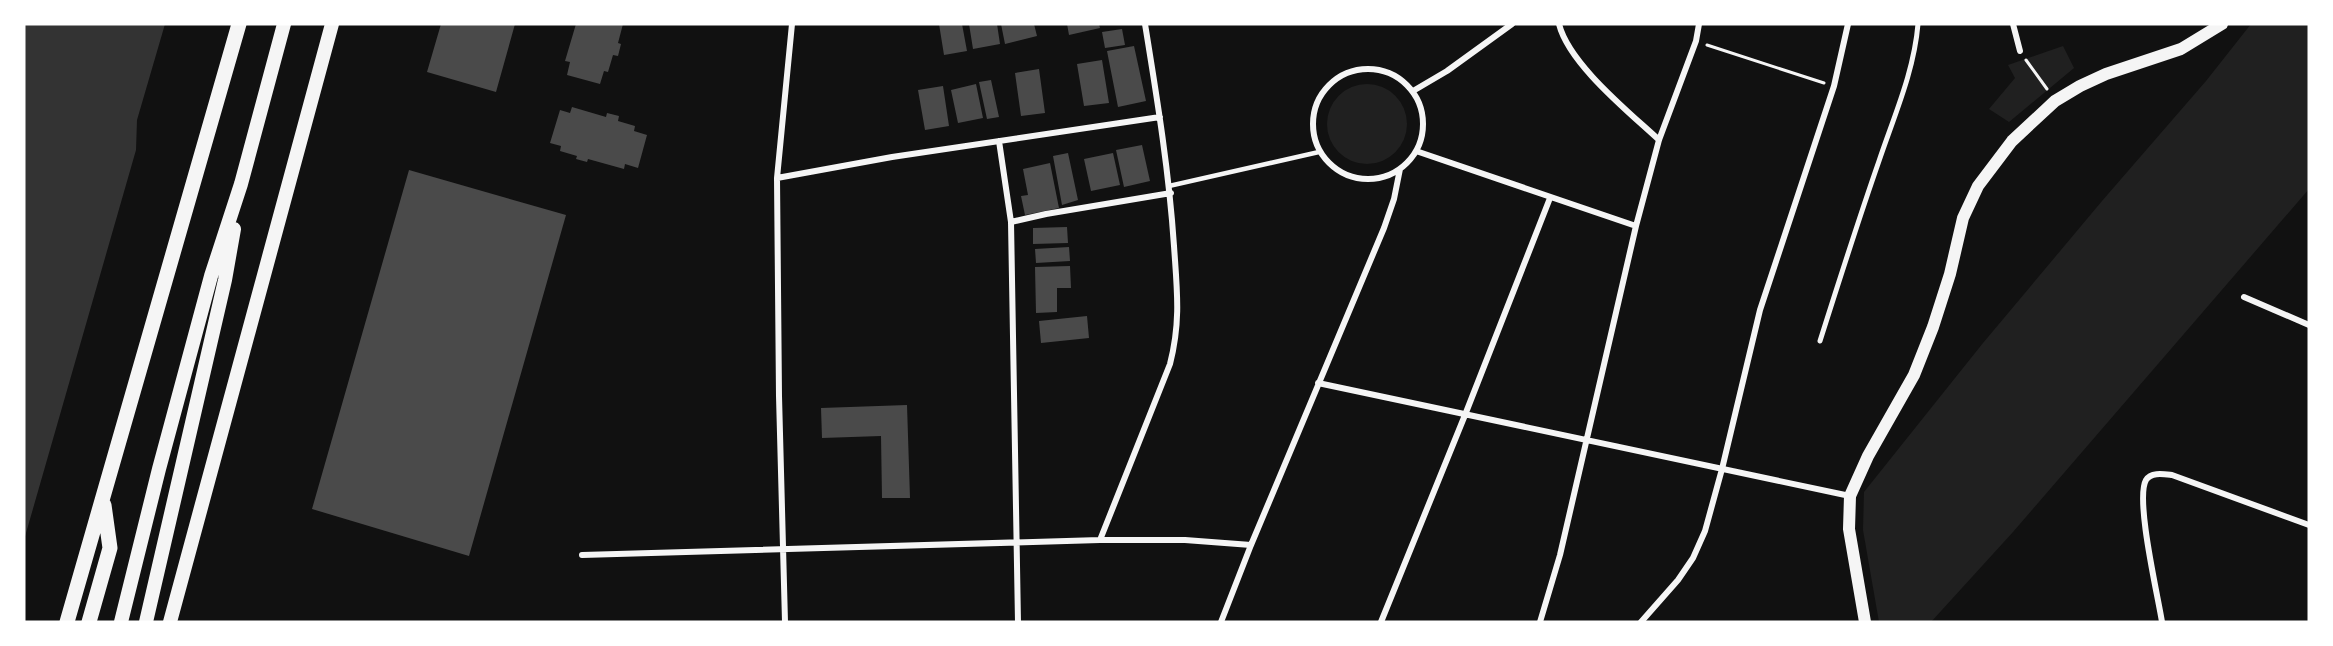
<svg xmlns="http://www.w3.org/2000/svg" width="2333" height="646" font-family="Overpass,sans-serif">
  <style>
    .green { fill: #202020 }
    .water { fill: #333 }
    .building { fill: #4a4a4a }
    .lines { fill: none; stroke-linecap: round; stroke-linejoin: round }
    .path { stroke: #f5f5f5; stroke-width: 3 }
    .service { stroke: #f5f5f5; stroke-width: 4.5 }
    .pedestrian { stroke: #f5f5f5; stroke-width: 5 }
    .minor { stroke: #f5f5f5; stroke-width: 6 }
    .secondary { stroke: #f5f5f5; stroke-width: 12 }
    .trunk { stroke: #f5f5f5; stroke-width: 14 }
    .motorway { stroke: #f5f5f5; stroke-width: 15 }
  </style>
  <rect width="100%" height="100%" fill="#111"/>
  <path class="green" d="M2251 24H2309V189L2013 532 1931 622H1879L1863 530 1864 492 1983 343 2102 201 2206 81Z
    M2063 46 2074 68 2009 122 1989 109 2015 78 2008 65Z
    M1327 124a40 40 0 1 1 80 0a40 40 0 1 1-80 0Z"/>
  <path class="water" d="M24 24H165L137 120 136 150 24 540Z"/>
  <path class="building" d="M441 24H515L496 92 427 72Z
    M576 24H623L618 43 621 44 618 56 613 55 608 72 604 71 600 84 567 75 570 62 565 61Z
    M939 24H962L967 51 944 55Z
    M969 24H997L1000 44 973 49Z
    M1001 24H1034L1037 36 1005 44Z
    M1067 24H1099L1100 28 1069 35Z
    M1122 29 1125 45 1105 48 1102 32Z
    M1134 46 1146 101 1118 107 1107 51Z
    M1102 60 1109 103 1084 106 1077 64Z
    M1039 69 1045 113 1021 116 1015 73Z
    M991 80 999 117 987 119 979 82Z
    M976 84 983 118 958 123 951 90Z
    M943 86 949 126 925 130 918 90Z
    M572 107 606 117 607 113 619 116 618 121 635 126 634 131 647 135 638 168 625 164 624 169 588 159 587 162 576 159 577 156 560 151 561 146 550 143 560 110 570 113Z
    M1142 145 1150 181 1124 187 1116 150Z
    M1068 153 1078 200 1062 205 1053 156Z
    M1113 153 1120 185 1091 191 1084 159Z
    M1050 163 1059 208 1025 215 1021 196 1028 195 1023 169Z
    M409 170 566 215 469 556 312 509Z
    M1067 227 1068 243 1033 244V228Z
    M1069 247 1070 261 1036 263 1035 249Z
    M1070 266 1071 288H1057V312L1036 313 1035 267Z
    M1087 316 1089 338 1041 343 1039 321Z
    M907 405 910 498H882L881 436 822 438 821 408Z"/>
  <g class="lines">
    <path class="path" d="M1707 45 1824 83
      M2026 60 2047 89"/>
    <path class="service" d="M1169 186 1319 152"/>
    <path class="pedestrian" d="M1820 341C1839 281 1858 221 1879 161 1894 116 1914 72 1918 24"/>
    <path class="minor" d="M1559 24C1569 64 1629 112 1659 140
      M2013 24 2020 51
      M1313 124a55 55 0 1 1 110 0a55 55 0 1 1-110 0Z
      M1413 91 1447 71 1512 24
      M999 141 1011 222 1018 622
      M1416 151 1636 226
      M777 178 892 157 1160 117
      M1011 222 1046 214 1171 193
      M2244 297 2309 325
      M1318 383 1850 496
      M1100 540 1170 364C1181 321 1177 290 1174 246 1169 171 1157 98 1145 24
      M582 555 1100 540H1185L1251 545
      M785 622 779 396 777 178 792 24
      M1221 622 1251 545 1384 228 1394 199 1400 169
      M1381 622 1465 415 1550 198
      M1540 622 1560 555 1636 226 1659 140 1696 41 1699 24
      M1641 622 1678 580 1693 558 1705 531 1722 469 1760 310 1834 86 1848 24
      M2162 622C2158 596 2135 499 2146 480 2151 472 2163 474 2172 475L2309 525"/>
    <path class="secondary" d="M1865 622 1849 529 1850 496 1868 456 1914 375 1933 327 1950 274 1963 218 1978 186 2012 141 2055 101 2080 86 2106 74 2181 49 2222 24"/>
    <path class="trunk" d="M121 622 159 469 211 276 241 184 284 24
      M146 622 225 280 234 229
      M170 622 332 24"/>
    <path class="motorway" d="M67 622 239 24
      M89 622 110 548 104 505"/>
  </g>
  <rect width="2333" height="646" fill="none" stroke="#ffffff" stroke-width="51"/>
</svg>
